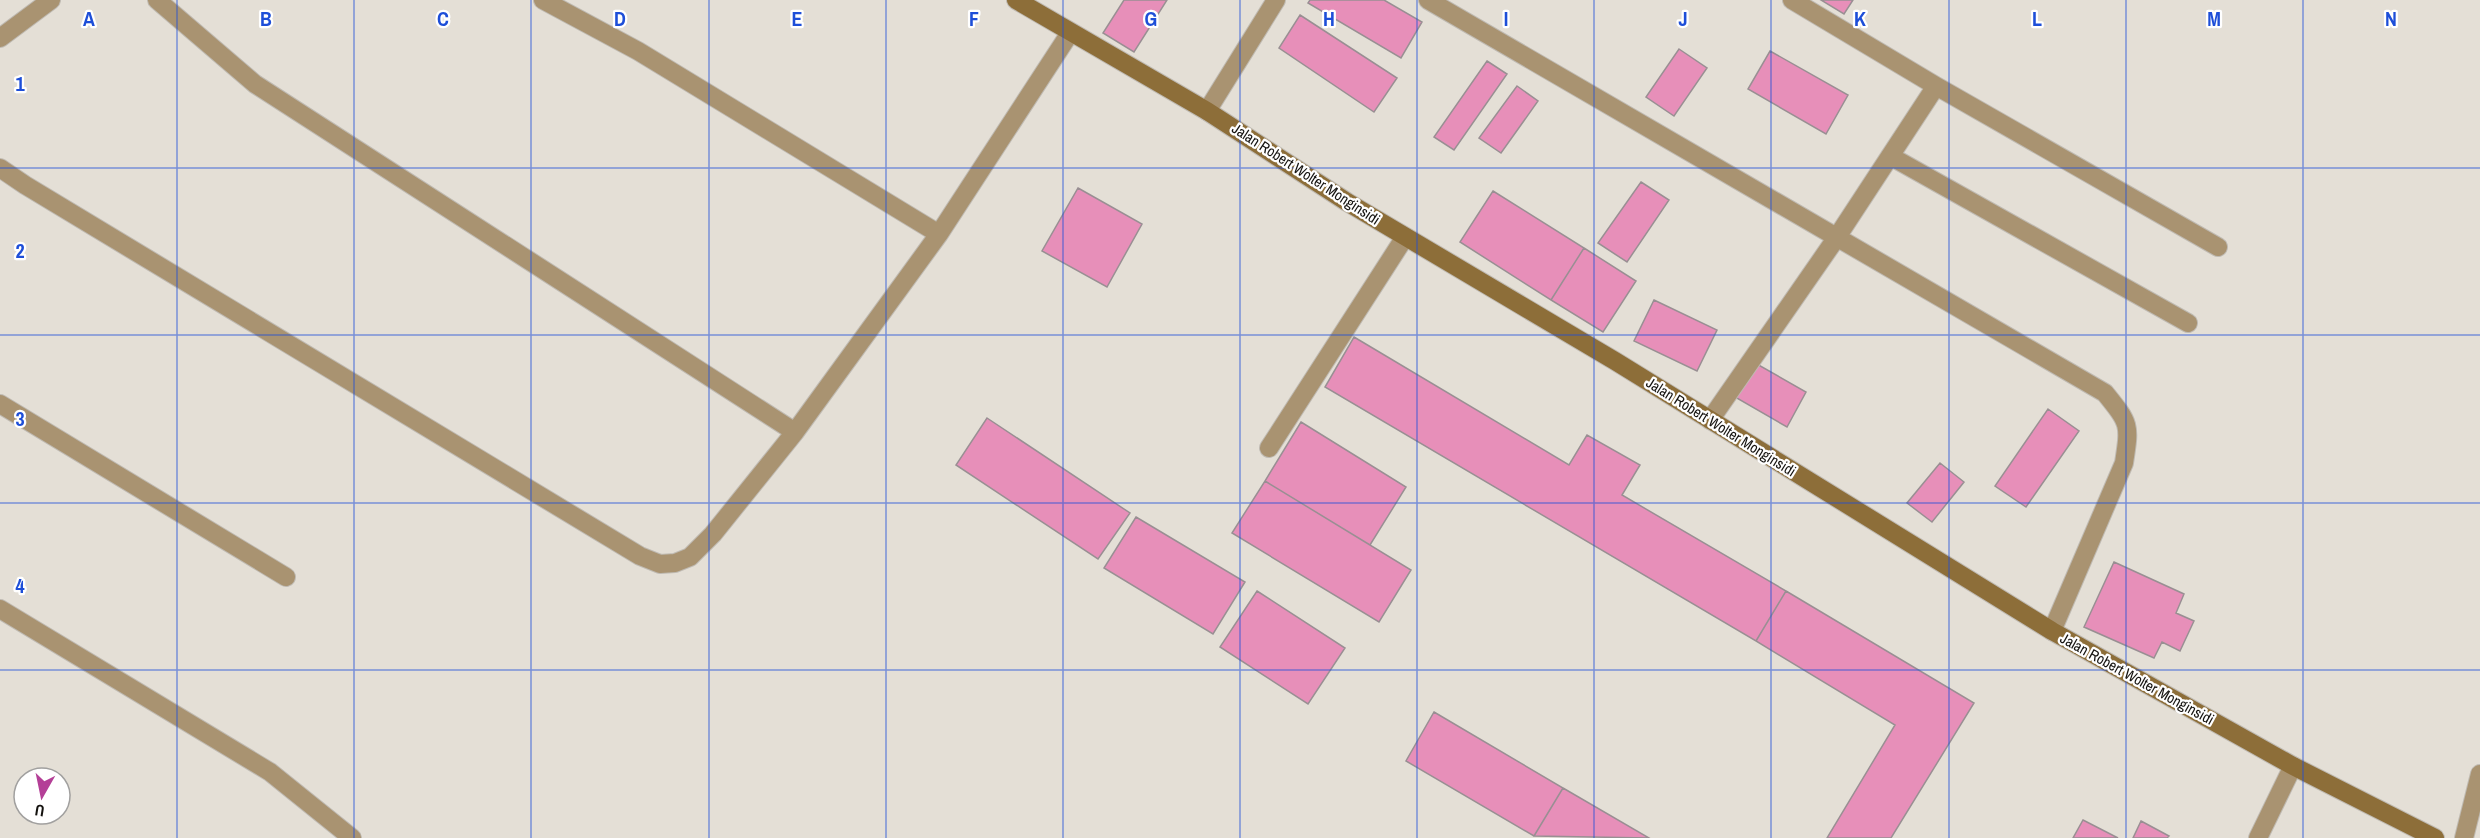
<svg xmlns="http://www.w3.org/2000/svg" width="2480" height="838" font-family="'Archivo Narrow',sans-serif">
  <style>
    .building { fill: #e78fb9; stroke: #998f93; stroke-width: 1.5 }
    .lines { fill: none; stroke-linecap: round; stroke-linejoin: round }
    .street-casing { stroke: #bfbab2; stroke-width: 20 }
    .secondary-casing { stroke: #bfbab2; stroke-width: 20 }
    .street { stroke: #a99371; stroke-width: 18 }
    .secondary { stroke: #8d6e39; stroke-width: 18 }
    .grid { fill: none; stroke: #1d4ed8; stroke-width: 1.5; stroke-opacity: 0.55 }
    .labels { text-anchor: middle; stroke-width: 4.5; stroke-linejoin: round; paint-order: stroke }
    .street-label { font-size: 15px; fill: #14120f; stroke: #fff }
    .grid-label { font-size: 20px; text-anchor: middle; font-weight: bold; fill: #1d4ed8; stroke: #fff; stroke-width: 4.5; stroke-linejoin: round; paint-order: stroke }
  </style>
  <rect width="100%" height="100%" fill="#e4dfd6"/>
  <path class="building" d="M1124 0H1167L1134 52 1103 33Z
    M1310 0H1384L1422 22 1401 58 1308 3Z
    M1821 0H1853L1844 14Z
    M1300 15 1397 78 1374 112 1279 48Z
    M1679 49 1707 68 1674 116 1646 97Z
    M1770 51 1848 95 1826 134 1748 89Z
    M1487 61 1507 74 1454 150 1434 137Z
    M1517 86 1538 101 1501 153 1479 138Z
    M1641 182 1669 200 1627 262 1598 243Z
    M1078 188 1142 224 1107 287 1042 251Z
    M1493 191 1584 248 1551 300 1460 242Z
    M1584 248 1636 281 1603 332 1551 300Z
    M1654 300 1717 330 1697 371 1634 341Z
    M1354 337 1569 465 1587 435 1640 465 1622 495 1786 591 1756 641 1325 387Z
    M1755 363 1806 392 1787 427 1735 397Z
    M2048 409 2079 431 2026 507 1995 486Z
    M987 418 1130 513 1098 559 956 465Z
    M1301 422 1406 487 1370 545 1265 481Z
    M1940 463 1964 482 1932 522 1907 503Z
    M1265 481 1411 570 1379 622 1232 533Z
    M1136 517 1245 582 1213 634 1104 568Z
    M2114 562 2184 594 2176 613 2194 621 2180 651 2162 642 2154 658 2084 627Z
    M1257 591 1345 648 1308 704 1220 647Z
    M1786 591 1974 703 1891 838H1827L1895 725 1756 641Z
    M1434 712 1563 788 1534 836 1406 761Z
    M1563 788 1649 838 1534 836Z
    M2083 820 2118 838H2073Z
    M2141 821 2169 836 2167 838H2133Z"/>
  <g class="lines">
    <g class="street-casing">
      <path id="street" d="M157 0 255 84 795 432
        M543 0 638 51 939 234
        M1428 0 2105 393C2130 424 2130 424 2124 463L2052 631
        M1792 0 1936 86 2218 247
        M0 38 51 0
        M1207 111 1276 0
        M1890 156 2188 323
        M0 168 25 185 640 556 660 564 675 563 690 557 713 534 795 432 939 234 1070 33
        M0 404 286 577
        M1710 420 1837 237 1936 86
        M1269 448 1405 237
        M0 609 270 772 352 838
        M2258 838 2293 766
        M2464 838 2480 774"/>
    </g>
    <g class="secondary-casing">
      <path id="secondary" d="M1016 0 1207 111 1347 202 1615 361 2052 631 2293 766 2435 838"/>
    </g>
    <use href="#street" class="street"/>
    <use href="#secondary" class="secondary"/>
  </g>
  <path class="grid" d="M177 0V838M354 0V838M531 0V838M709 0V838M886 0V838M1063 0V838M1240 0V838M1417 0V838M1594 0V838M1771 0V838M1949 0V838M2126 0V838M2303 0V838M0 168H2480M0 335H2480M0 503H2480M0 670H2480"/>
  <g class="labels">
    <g class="street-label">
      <text transform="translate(1306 174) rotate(33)" y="5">Jalan Robert Wolter Monginsidi</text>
      <text transform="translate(1721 427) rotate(32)" y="5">Jalan Robert Wolter Monginsidi</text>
      <text transform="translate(2137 679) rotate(29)" y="5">Jalan Robert Wolter Monginsidi</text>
    </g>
  </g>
  <g class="grid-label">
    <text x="89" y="26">A</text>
    <text x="266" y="26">B</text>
    <text x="443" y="26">C</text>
    <text x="620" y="26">D</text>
    <text x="797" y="26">E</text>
    <text x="974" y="26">F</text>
    <text x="1151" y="26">G</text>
    <text x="1329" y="26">H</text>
    <text x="1506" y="26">I</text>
    <text x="1683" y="26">J</text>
    <text x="1860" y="26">K</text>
    <text x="2037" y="26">L</text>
    <text x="2214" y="26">M</text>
    <text x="2391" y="26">N</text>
    <text x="20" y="91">1</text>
    <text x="20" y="258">2</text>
    <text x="20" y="426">3</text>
    <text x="20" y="593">4</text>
  </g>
  <g transform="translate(42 796) rotate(189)"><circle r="28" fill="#ffffff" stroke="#a1a09f" stroke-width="1.5"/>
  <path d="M0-4.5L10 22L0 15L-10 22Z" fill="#b43f97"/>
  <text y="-9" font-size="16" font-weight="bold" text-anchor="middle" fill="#14120f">U</text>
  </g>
</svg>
